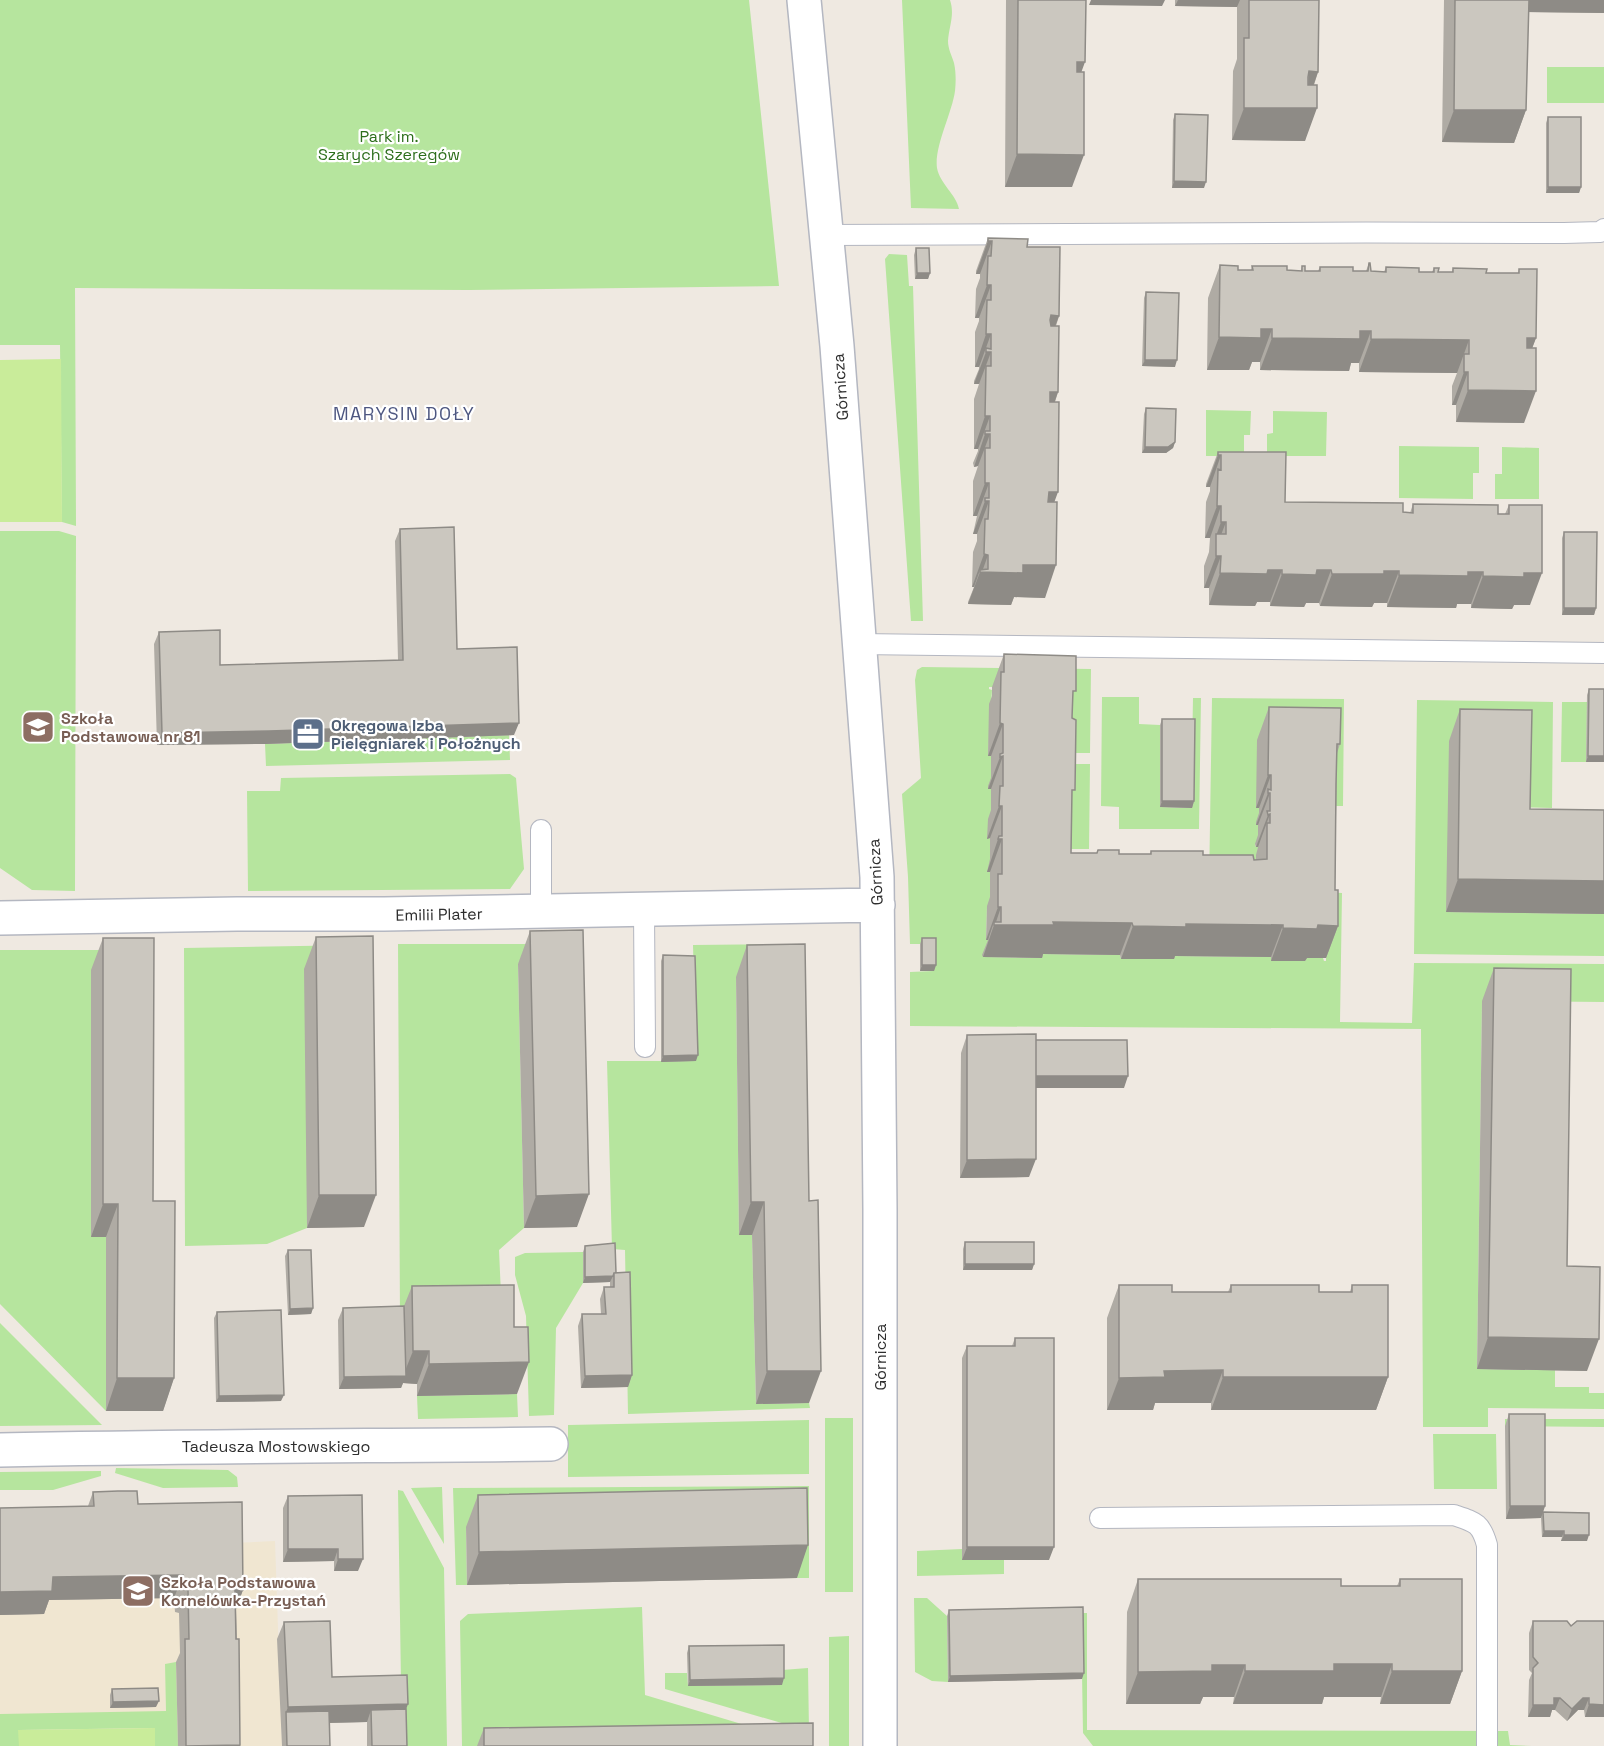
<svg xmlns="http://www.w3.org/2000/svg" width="1604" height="1746" font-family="'Space Grotesk',sans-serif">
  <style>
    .education { fill: #f0e6d1 }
    .green { fill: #b6e59e }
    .pitch { fill: #c9ec9a }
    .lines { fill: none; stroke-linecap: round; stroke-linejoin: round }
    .lane-casing { stroke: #b4b7c1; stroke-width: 22 }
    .street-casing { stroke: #b4b7c1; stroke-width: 36 }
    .lane { stroke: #fff; stroke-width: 20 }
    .street { stroke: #fff; stroke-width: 33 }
    .wall { fill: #afaba4 }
    .shaded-wall { fill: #8e8b86 }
    .building { fill: #cbc7bf; stroke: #8e8b86; stroke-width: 1.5 }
    .labels { text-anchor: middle; stroke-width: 4.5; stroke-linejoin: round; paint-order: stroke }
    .park-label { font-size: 16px; fill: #2c6e1b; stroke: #fff }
    .street-label { font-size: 16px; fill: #2e2e2e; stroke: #fff }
    .education-label { font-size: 16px; font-weight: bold; fill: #785e54; stroke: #fff; text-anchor: start }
    .service-label { font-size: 16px; font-weight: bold; fill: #4e5e75; stroke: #fff; text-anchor: start }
    .neighbourhood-label { font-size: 18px; letter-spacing: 1.5px; fill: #4d5680; stroke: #fff }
  </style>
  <rect width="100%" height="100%" fill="#efe9e1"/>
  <path class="education" d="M0 1531 233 1543 275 1541 282 1746H0Z"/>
  <path class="green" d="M0 0H749L779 286 469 290 75 288 76 526 62 522 60 345H0Z
    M902 0H950C955 15 949 26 948 41 948 49 952 56 954 63 956 72 956 82 955 91 952 113 934 147 937 168 940 184 956 194 959 209L911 208Z
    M1547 67H1604V103H1547Z
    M889 254 907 255 909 286H913L923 621H911L885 259Z
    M1206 410 1251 411 1250 435H1244V456H1206Z
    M1273 411 1327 412 1326 456H1267V434L1273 433Z
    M1399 446 1479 447V473H1473V499L1399 498Z
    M1502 447 1539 448V499H1495V474H1502Z
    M0 531H59L76 536 75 891 32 890 0 868Z
    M922 667 1091 669 1090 753H1064V688L989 687V689L992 690 988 756H991V786L988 787V789H991V819L988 838H990V868L987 872H990V906L987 907 986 939H990L986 957 1041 958V954L1120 955 1121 959H1174V956L1271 957V961H1305L1306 958H1323L1324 961H1326V923L1324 892 1342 893 1340 1022 1412 1023 1414 963 1604 964V1002L1482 1001 1477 1369 1555 1370V1387H1589V1393H1604V1409L1488 1408V1427H1423L1421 1029 910 1026V972L933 971 934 944H910L908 877 902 794 921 778 915 680 917 670Z
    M1102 697H1139V724L1160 725V807L1191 808 1193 698H1201L1199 829H1119V807L1101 806Z
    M1212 698 1344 699 1343 806H1325V777L1256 808H1259V822L1256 823V825H1258V844H1255L1256 847H1258L1255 892 1209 888Z
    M1417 700 1553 702 1552 808 1519 807 1446 912 1604 914V956L1414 954Z
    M1562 702H1587L1586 762H1561Z
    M509 735 510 760 266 766 265 744Z
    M1064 764H1090L1089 849H1059Z
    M510 774 516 778 524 869 510 889 248 891 247 791H280L281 778Z
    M398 944H571L518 964 524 1228 499 1250 502 1317 400 1319Z
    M794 944 736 978 739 1234 752 1235 756 1404 809 1403 810 1408 628 1414 625 1250 612 1249 607 1061H696L693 945Z
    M361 945 307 1228 267 1244 185 1246 184 948Z
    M0 950H142L91 971V1236L106 1237V1411L0 1304Z
    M583 1252V1283L556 1328 554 1415 529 1416 526 1316 515 1275V1257L525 1253Z
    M0 1323 102 1425 0 1426Z
    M517 1394 518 1417 418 1419 417 1396Z
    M825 1418H853V1592H825Z
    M1505 1419H1604V1427L1505 1426Z
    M809 1420V1474L568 1477V1425Z
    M1433 1434H1496L1497 1489H1434Z
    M116 1468 228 1470 237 1477 238 1487 163 1488 115 1473Z
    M101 1471V1476L53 1490H0V1472Z
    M809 1486V1578H797L466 1527 467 1585H456L453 1488Z
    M442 1487 444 1544 411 1488Z
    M398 1490 403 1491 444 1568 447 1746H402Z
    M962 1549 963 1560H1004V1574L917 1576V1551Z
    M914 1598H927L947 1616 948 1682 932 1681 915 1672Z
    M642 1607 645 1695 808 1744V1746H462L460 1621 468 1614Z
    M1081 1613H1087V1730L1508 1731 1510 1745 1532 1746H1093L1083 1733Z
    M849 1636V1746H829V1637Z
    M176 1662 178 1746H155L154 1728 19 1730V1746H0V1714L166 1711 165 1664Z
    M808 1668 809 1731 665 1689V1673H687L688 1686 782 1685V1670Z"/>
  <path class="pitch" d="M61 359 62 522H0V360Z
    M155 1728V1746H19L18 1730Z"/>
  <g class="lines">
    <g class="lane-casing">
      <path id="lane" d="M826 235C1072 233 1318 232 1564 233L1600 232 1604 229
        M858 644 1604 653
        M644 910 645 1047
        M541 912V830
        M1100 1518 1454 1515C1475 1522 1481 1523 1487 1545V1746"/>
    </g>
    <g class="street-casing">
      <path id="street" d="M804 0 837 346 877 877 880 1209V1746
        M0 918 237 914H384L878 905
        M0 1450C184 1446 368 1446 551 1444"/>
    </g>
    <use href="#lane" class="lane"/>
    <use href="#street" class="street"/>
  </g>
  <path class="wall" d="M1006 0H1086L1081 72 1072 187H1005Z
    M1175 0H1319L1318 72 1314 85 1305 141 1232 140 1233 71 1237 59V7L1175 6Z
    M1444 0H1604V13L1528 12 1526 110 1514 143 1442 142Z
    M1175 114 1204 188H1172L1173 120Z
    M1548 117 1581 187 1579 193H1546V123Z
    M988 238 1027 247 1059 316 1056 326 1058 392 1055 402 1054 502 1045 598 1014 597 1011 605 968 604V602L974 587H972L973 552 977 541V534H973L977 516H973V481L978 466 974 467 973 463 978 451V449H974V399L979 384H974V381L979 369V367H975V332L979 321V318H975L976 289 980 278V274H976V271Z
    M916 248 930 273 928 279H915L914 255Z
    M1369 263 1371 271 1384 272 1386 267 1419 272H1432L1434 268 1438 272H1452L1453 268 1486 273H1518L1519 269 1536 338 1532 348 1524 423 1456 422V405H1452V386L1457 373 1359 372V363H1351L1349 371 1260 370V362H1252L1249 370H1207L1208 298 1220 265 1238 270H1251L1252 266 1287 270 1301 271 1302 266 1305 271H1318L1320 267 1353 271H1366Z
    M1146 292 1175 367 1142 366 1144 298Z
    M1146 408 1175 442 1173 448 1166 453H1142L1144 414Z
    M1218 452 1285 502 1410 513 1413 504 1498 514H1505L1509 505 1530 605H1514L1512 609 1471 608V604H1457L1456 608 1387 607V603H1374L1372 607 1320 606 1319 603H1306L1304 607 1270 606V602H1257L1255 606 1209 605V588H1204V566L1209 552 1210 538H1205L1206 502 1210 491V487H1206V484Z
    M400 529 457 649 514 735 265 744 157 745 154 644 159 632 220 665 398 660 395 541Z
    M1564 532 1596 608 1594 615H1562V538Z
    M1004 654 1072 700 1071 853H1097L1098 850 1119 854H1150L1151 851 1256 860V855L1258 847H1256L1255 844 1258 835V825H1256V822L1259 813V808H1256L1257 740 1269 707 1340 744 1337 753 1335 890 1338 926 1326 958H1307L1305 961H1271V957L1175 956 1174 959H1121L1120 955 1043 954 1042 958 983 957 982 955 988 940H986L987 906 990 897V872H987L990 859V838L987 839 988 819 991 810V789H988V786L991 778V756H988L989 704 992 696V687Z
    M1589 689H1604V762H1586L1587 695Z
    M1460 709 1530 809 1604 810V914L1446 912 1449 741Z
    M1162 719 1194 801 1192 808 1160 807V725Z
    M530 931 577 1227 524 1228 518 964Z
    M316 937 364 1227 307 1228 304 969Z
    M103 938 153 1201 174 1378 163 1411H106V1237H91V970Z
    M922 938 936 965 934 971H920V944Z
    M747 945 809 1403 756 1404 752 1235H739L736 977Z
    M663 955 696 1061 661 1062V961Z
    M1494 968 1567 1266 1587 1371 1477 1369 1482 1001Z
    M967 1035 1036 1040 1124 1088H1036L1029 1177 960 1178 961 1053Z
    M965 1242 1034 1264 1032 1270H963V1249Z
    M585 1246 616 1273 632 1375 628 1387 581 1388 578 1326 582 1314H601L600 1299 604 1287H610V1282L583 1283V1252Z
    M288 1250 313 1308 311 1314 288 1315 285 1256Z
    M1119 1285 1172 1292H1228L1231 1285 1319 1292H1350L1352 1285 1388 1377 1376 1410H1211V1403H1155L1153 1410H1107V1318Z
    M412 1286 514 1327 517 1394 417 1396V1384L403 1383 401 1388 339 1389 338 1320 343 1308 404 1306Z
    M217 1312 281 1401 216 1402 214 1318Z
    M1015 1338 1049 1560H962V1358L967 1346H1012Z
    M1509 1414 1545 1506 1541 1518 1506 1519 1505 1426Z
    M93 1492 138 1504 243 1590 236 1609 240 1746H178L176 1662 180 1653 179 1613 175 1612 174 1598 49 1600 44 1614 0 1615V1508L88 1506Z
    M478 1495 797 1578 467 1585 466 1527Z
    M288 1496 358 1571H334V1561L283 1562V1508Z
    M1543 1512 1587 1541H1561L1562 1537H1542L1541 1518Z
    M1138 1579 1341 1586H1397L1400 1579 1462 1671 1450 1704H1380L1381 1697H1324L1322 1704H1233L1234 1697H1203L1200 1704H1126L1127 1612Z
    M949 1610 1082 1679 948 1682 947 1616Z
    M1533 1621 1571 1626 1604 1621V1717H1585L1584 1710H1578L1567 1721 1555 1710H1552L1550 1717H1528L1529 1680 1532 1673 1529 1670V1633Z
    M284 1622 332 1677 406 1709 407 1746H367V1722L329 1723 330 1746H282L277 1639Z
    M689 1646 782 1685 688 1686 687 1653Z
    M112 1689 156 1707 110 1708V1695Z
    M484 1728 813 1746H477Z"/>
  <path class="shaded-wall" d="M1091 0H1165L1162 6 1089 5Z
    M1178 0H1240L1237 7 1175 6Z
    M1522 0H1604V13L1518 12Z
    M1077 62H1085L1073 95Z
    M1309 71 1318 72 1307 104Z
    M1244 108H1317L1305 141 1232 140Z
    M1454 110H1526L1514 143 1442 142Z
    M1017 154 1084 155 1072 187H1005Z
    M1174 181 1206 182 1204 188H1172Z
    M1548 187H1581L1579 193H1546Z
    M988 241H992L980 274H976Z
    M917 273H930L928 279H915Z
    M987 285H991L979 318H975Z
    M1051 315 1059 316 1047 348Z
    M1261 329H1272L1260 362H1252L1249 370H1207L1219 337Z
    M1360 331H1371L1359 363H1351L1349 371 1260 370 1272 338Z
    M986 334H991L979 367H975Z
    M1527 338H1536L1524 370Z
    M1371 339 1469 340 1457 373 1359 372Z
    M986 352H991L979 384H974Z
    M1145 360H1177L1175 367 1142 366Z
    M1464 372H1468L1456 405H1452Z
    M1468 390 1536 391 1524 423 1456 422Z
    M1050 392H1058L1047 424Z
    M985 416H990L978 449H974Z
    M985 434H990L978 466 974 467Z
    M1175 442 1173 448 1166 453H1142L1145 447Z
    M1218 455H1221L1210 487H1206Z
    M985 483H989L977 516H973Z
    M1049 492H1058L1046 525Z
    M985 501H989L977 534H973Z
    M1217 506H1221L1210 538H1205Z
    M1221 522H1226L1216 548V536Z
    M984 554 988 555 982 572 1023 565H1056L1045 598 1014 597 1011 605 968 604 980 572V570L974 587H972Z
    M1216 556H1221L1209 588H1204Z
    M1268 570H1282L1270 602H1257L1255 606 1209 605 1220 573Z
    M1317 570H1331L1319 603H1306L1304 607 1270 606 1282 574Z
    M1384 571H1399L1387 603H1374L1372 607 1320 606 1332 574Z
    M1468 572H1483L1471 604H1457L1456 608 1387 607 1399 575Z
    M1524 573H1542L1530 605H1514L1512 609 1471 608 1483 576Z
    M1564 608H1596L1594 615H1562Z
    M519 723 514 735 265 744 157 745 162 733Z
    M1000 723 1003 724 991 756H988Z
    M1003 756 991 789H988L1000 757Z
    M1588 756H1604V762H1586Z
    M1268 775H1271L1259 808H1256Z
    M1268 793H1270L1258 825H1256Z
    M1162 801H1194L1192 808 1160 807Z
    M999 806H1002L990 838 987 839Z
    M1270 814 1258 847H1256L1268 815Z
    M998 839H1002L990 872H987Z
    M1458 879 1604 881V914L1446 912Z
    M998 907H1001L995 925 1053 922 1132 923 1120 955 1043 954 1042 958 983 957 994 925V922L988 940H986Z
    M1186 924 1283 925 1271 957 1175 956 1174 959H1121L1133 926Z
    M1318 925 1338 926 1326 958H1307L1305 961H1271L1283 928Z
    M922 965H936L934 971H920Z
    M698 1055 696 1061 661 1062 663 1056Z
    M1034 1076H1128L1124 1088H1030Z
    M1036 1159 1029 1177 960 1178 967 1160Z
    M589 1194 577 1227 524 1228 536 1196Z
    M319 1195H376L364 1227 307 1228Z
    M751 1202H764L752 1235H739Z
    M103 1204H118L106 1237H91Z
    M965 1264H1034L1032 1270H963Z
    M613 1276 610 1282 583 1283 585 1277Z
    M313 1308 311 1314 288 1315 290 1309Z
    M1488 1337 1599 1339 1587 1371 1477 1369Z
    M413 1351H429L417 1384 403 1383 401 1388 339 1389 344 1377 403 1376Z
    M529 1362 517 1394 417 1396 429 1364Z
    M1223 1370 1211 1403H1155L1153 1410H1107L1119 1378 1164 1371Z
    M767 1371H821L809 1403 756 1404Z
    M632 1375 628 1387 581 1388 585 1376Z
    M1223 1377H1388L1376 1410H1211Z
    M117 1378H174L163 1411H106Z
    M284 1395 281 1401 216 1402 219 1396Z
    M1510 1506H1545L1541 1518 1506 1519Z
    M1544 1531H1564L1562 1537H1542Z
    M1564 1535H1589L1587 1541H1561Z
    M808 1545 797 1578 467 1585 479 1552Z
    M967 1547H1054L1049 1560H962Z
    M288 1549H338L334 1561 283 1562Z
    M338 1559H363L358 1571H334Z
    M183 1575 174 1598 49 1600 44 1614 0 1615V1592L53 1577Z
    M235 1590H243L234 1613Z
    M1334 1664H1392L1381 1697H1324L1322 1704H1233L1245 1671Z
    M1212 1665H1245L1234 1697H1203L1200 1704H1126L1138 1672Z
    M1392 1671H1462L1450 1704H1380Z
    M1084 1673 1082 1679 948 1682 950 1676Z
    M784 1678 782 1685 688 1686 690 1680Z
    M1554 1698H1560L1555 1710H1552L1550 1717H1528L1533 1705Z
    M1583 1698H1589L1584 1710H1578L1567 1721 1572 1709Z
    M159 1701 156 1707 110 1708 113 1702Z
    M408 1704 402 1721 371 1710 367 1722 286 1724V1712L288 1707Z
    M1589 1704 1604 1705V1717H1585Z
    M240 1745V1746H186Z"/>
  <path class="building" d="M1018 0H1086L1085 62H1077V72H1084V155L1017 154Z
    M1249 0H1319L1318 72 1309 71 1308 77V85H1317V108H1244V38H1249Z
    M1455 0H1529L1526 110H1454Z
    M1175 114 1208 115 1206 182 1174 181Z
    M1548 117H1581V187H1548Z
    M988 238 1028 239 1027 247H1060L1059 316 1051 315 1050 320 1051 326H1059L1058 392H1050V402H1059L1058 492H1049L1048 502H1057L1056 565H1023V573L980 572V570L988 569V555L984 554 985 519H988L989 501H985V498H989V483H985V448H990V434H985V431H990V416H985L986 366H991V352H986V348L991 349V334H986L987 300H991V285H987L988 256H991L992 241H988Z
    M916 248H929L930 273H917Z
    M1369 263H1370L1371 271 1386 272V267L1419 268V272H1434V268H1439L1438 272H1453V268L1487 269 1486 273H1519V269H1537L1536 338H1527V348H1536V391L1468 390V372H1464V354H1469V340L1371 339V331H1360V339L1272 338V329H1261V338L1219 337 1220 265 1238 266V270H1253L1252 266H1287V270L1302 271V266H1305V271H1320V267H1353V271H1368Z
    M1146 292 1179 293 1177 360H1145Z
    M1146 408 1176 409 1175 442 1168 447H1145Z
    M1218 452H1286L1285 502 1403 503V512L1413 513V504L1498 505V514H1509V505H1542V573H1524V577L1483 576V572H1468V576L1399 575V571H1384V574H1332L1331 570H1317L1316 575 1282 574V570H1268L1267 574 1220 573 1221 556H1216V534H1226V522H1221V506H1217L1218 469 1221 470V455H1218Z
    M454 527 457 649 517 647 519 723 269 731 162 733 159 632 220 630V665L403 660 400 529Z
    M1564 532H1597L1596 608H1564Z
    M1004 654 1076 656V691H1073L1072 718 1076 720 1075 790H1072L1071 853H1097L1098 850H1119V854H1151V851H1203V855H1253L1254 860 1267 859V823H1270V814L1268 815 1267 811H1270V793H1268V789L1271 790V775H1268L1269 707 1341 708 1340 744H1337L1336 784 1335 890H1338V926L1318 925 1317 929 1283 928V925L1186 924V927L1133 926 1132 923 1053 922 1054 925H994V922H1001V907H998V874H1002V839H998L999 836H1002V806H999L1000 786H1003V756L1000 757V754L1003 753V724L1000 723 1001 672H1004Z
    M1589 689H1604V756H1588Z
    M1460 709 1532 710 1530 809 1604 810V881L1458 879Z
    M1162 719H1195L1194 801H1162Z
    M583 930 589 1194 536 1196 530 931Z
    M373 936 376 1195H319L316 937Z
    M103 938H154L153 1201H175L174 1378H117L118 1204H103Z
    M922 938H936V965H922Z
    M805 944 809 1201 818 1200 821 1371H767L764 1202H751L747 945Z
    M663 955 695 956 698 1055 663 1056Z
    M1494 968 1571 969 1567 1266 1600 1267 1599 1339 1488 1337Z
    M1036 1034V1159L967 1160V1035Z
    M1036 1040H1127L1128 1076H1036Z
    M965 1242H1034V1264H965Z
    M615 1243 616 1273H614L613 1276 585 1277V1246Z
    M288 1250H311L313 1308 290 1309Z
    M630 1272 632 1375 585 1376 582 1314H606L604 1287H614V1273Z
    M514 1285V1327H528L529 1362 429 1364V1351H413L412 1286Z
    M1119 1285H1172V1292H1231V1285H1319V1292H1352V1285H1388V1377H1223V1370L1164 1371 1165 1377 1119 1378Z
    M404 1306 406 1376 344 1377 343 1308Z
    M281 1310 284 1395 219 1396 217 1312Z
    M1015 1338H1054V1547H967V1346H1015Z
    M1509 1414H1545V1506H1510Z
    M807 1488 808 1545 479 1552 478 1495Z
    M118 1491H137L138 1504 242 1502 243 1590H235L236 1639H239L240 1745 186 1746 185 1639H189L188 1590 183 1589V1575L53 1577 52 1591 0 1592V1508L94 1506 93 1492Z
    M362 1495 363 1559H338V1549H288V1496Z
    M1543 1512 1589 1513V1535H1564V1531H1544Z
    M1138 1579H1341V1586H1400V1579H1462V1671H1392V1664H1334V1671H1245V1665H1212V1671L1138 1672Z
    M1083 1607 1084 1673 950 1676 949 1610Z
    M330 1621 332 1677 407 1675 408 1704 288 1707 284 1622Z
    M1533 1621H1567L1571 1626 1577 1621H1604V1705L1589 1704V1698H1583L1572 1709 1560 1698H1554V1705H1533V1668L1538 1663 1533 1657Z
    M784 1645V1678L690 1680 689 1646Z
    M158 1688 159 1701 113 1702 112 1689Z
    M406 1709 407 1746H372L371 1710Z
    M329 1711 330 1746H287L286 1712Z
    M813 1723V1746H484V1728Z"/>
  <defs>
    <g id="school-square" transform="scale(1.725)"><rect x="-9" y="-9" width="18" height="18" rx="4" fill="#8d6e63" stroke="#fff"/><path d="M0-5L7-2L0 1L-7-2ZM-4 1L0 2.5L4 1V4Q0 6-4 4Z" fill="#fff"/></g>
    <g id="office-square" transform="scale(1.725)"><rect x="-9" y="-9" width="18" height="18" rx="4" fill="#5c6f8a" stroke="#fff"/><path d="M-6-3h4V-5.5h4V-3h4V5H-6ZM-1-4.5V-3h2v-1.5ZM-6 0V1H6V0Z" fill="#fff"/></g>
  </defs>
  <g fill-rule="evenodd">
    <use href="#school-square" x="38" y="727"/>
    <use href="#office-square" x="308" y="734"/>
    <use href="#school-square" x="138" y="1591"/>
  </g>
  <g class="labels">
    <g class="park-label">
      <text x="389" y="142">Park im.<tspan x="389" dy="18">Szarych Szeregów</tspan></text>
    </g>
    <g class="street-label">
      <text transform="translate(840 387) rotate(-94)" y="6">Górnicza</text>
      <text transform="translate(875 872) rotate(-93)" y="6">Górnicza</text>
      <text transform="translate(439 914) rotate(-1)" y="6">Emilii Plater</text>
      <text transform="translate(880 1357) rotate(-90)" y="6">Górnicza</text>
      <text x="276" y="1452">Tadeusza Mostowskiego</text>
    </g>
    <g class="education-label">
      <text x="61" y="724">Szkoła<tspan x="61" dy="18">Podstawowa nr 81</tspan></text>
      <text x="161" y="1588">Szkoła Podstawowa<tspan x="161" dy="18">Kornelówka-Przystań</tspan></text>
    </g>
    <g class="service-label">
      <text x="331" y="731">Okręgowa Izba<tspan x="331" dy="18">Pielęgniarek i Położnych</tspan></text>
    </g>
    <g class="neighbourhood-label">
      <text x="404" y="420">MARYSIN DOŁY</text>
    </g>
  </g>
</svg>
